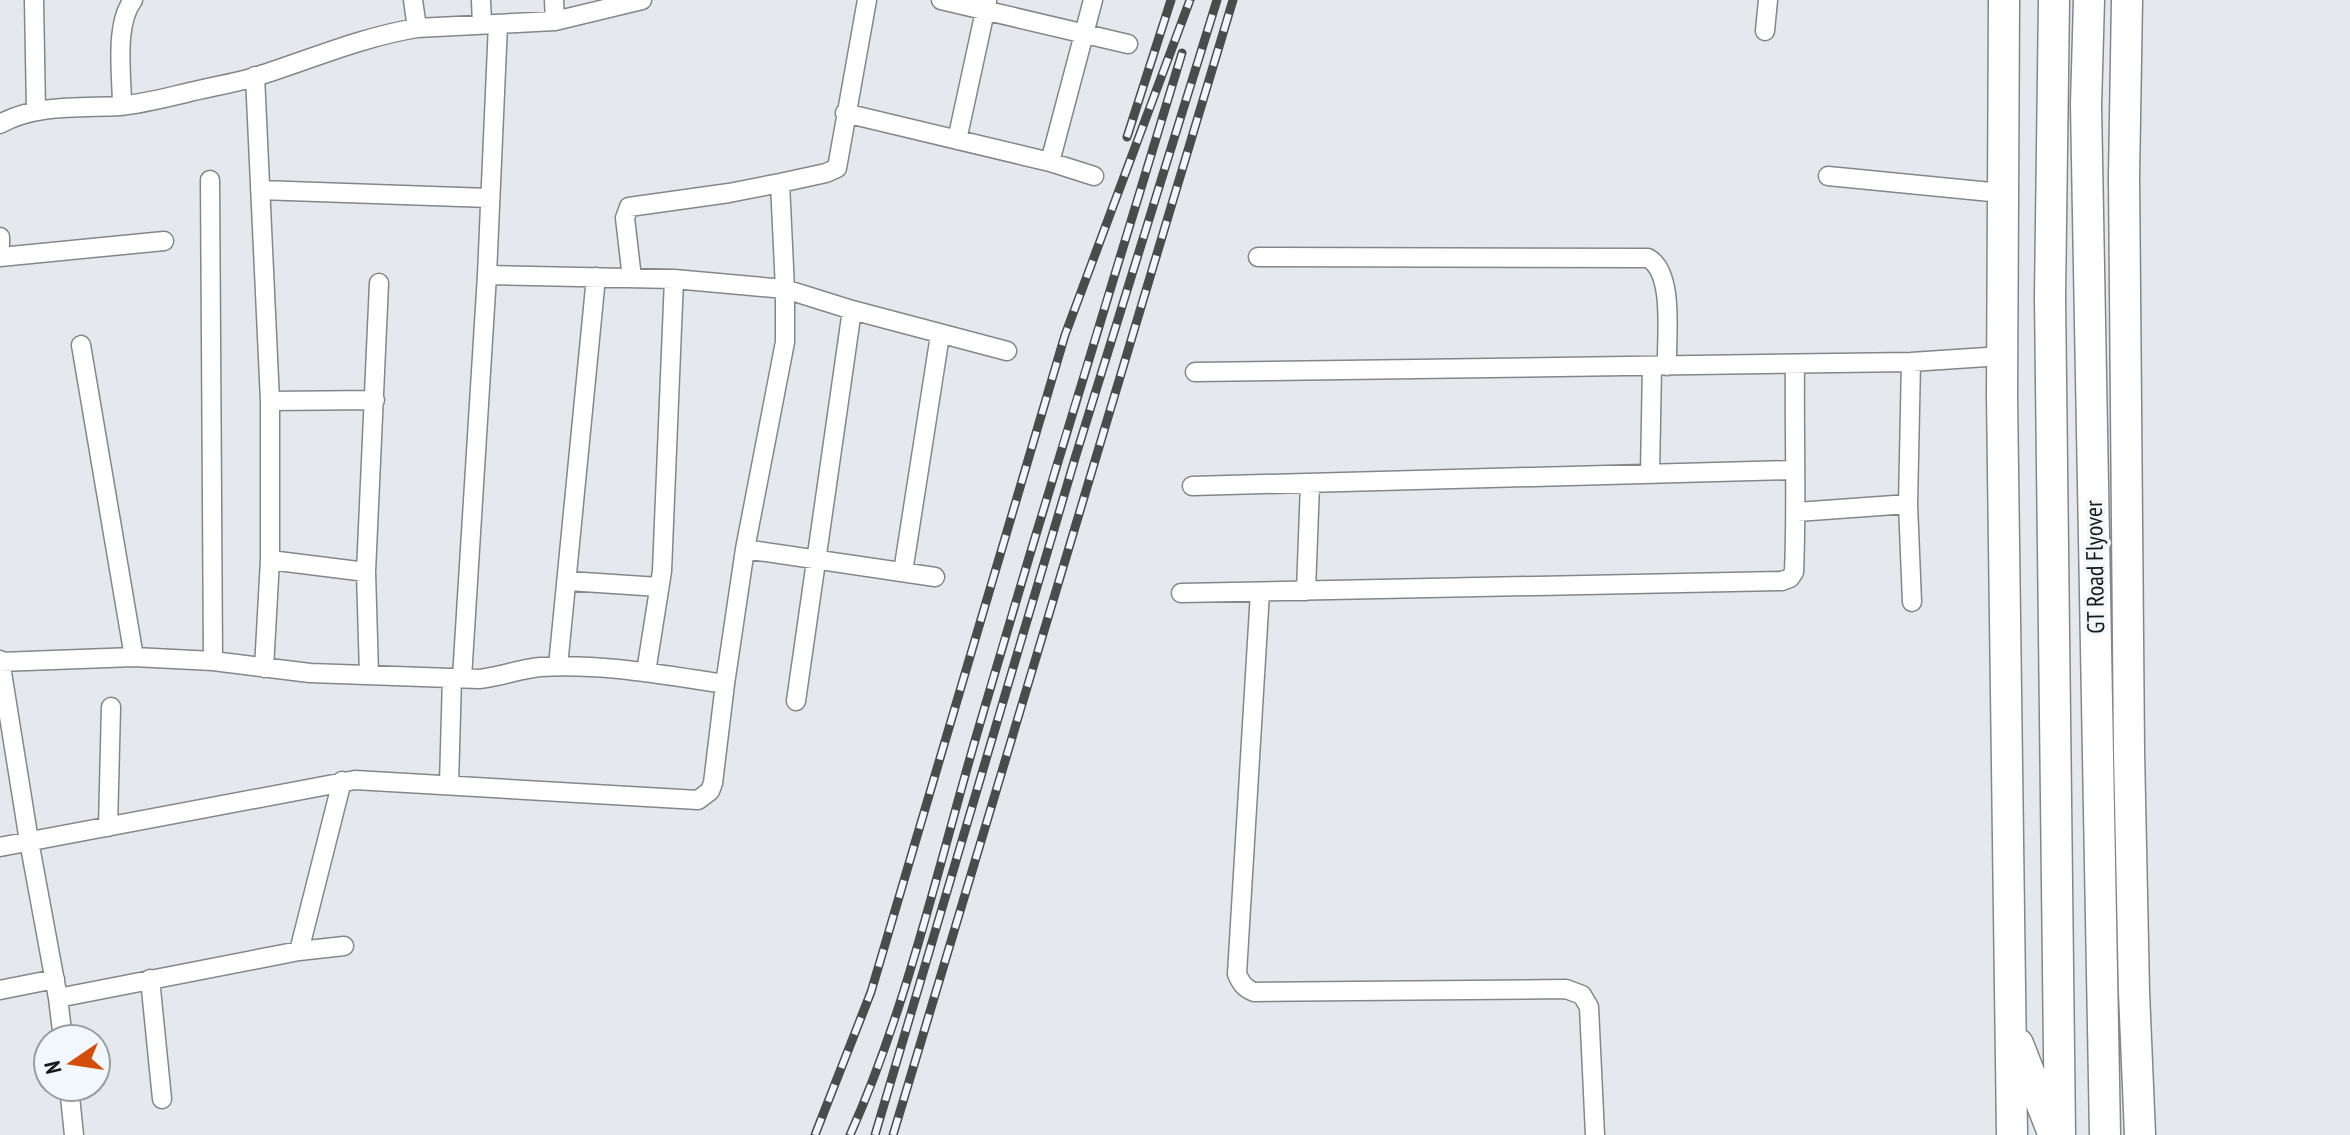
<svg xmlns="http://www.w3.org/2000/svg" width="2350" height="1135" font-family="'PT Sans Narrow',sans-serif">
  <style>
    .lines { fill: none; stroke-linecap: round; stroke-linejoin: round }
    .minor-casing { stroke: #83878a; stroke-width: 21 }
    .trunk-casing { stroke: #83878a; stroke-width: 33 }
    .minor { stroke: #fff; stroke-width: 18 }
    .trunk { stroke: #fff; stroke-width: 30 }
    .rail-casing { stroke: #494c4d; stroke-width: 9 }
    .rail { stroke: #f2f7fb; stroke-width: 6; stroke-dasharray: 18; stroke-linecap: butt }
    .labels { text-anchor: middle; stroke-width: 7; stroke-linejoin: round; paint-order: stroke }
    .street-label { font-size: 24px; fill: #161819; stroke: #f2f7fb }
  </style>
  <rect width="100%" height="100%" fill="#e5e9ed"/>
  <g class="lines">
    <g class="minor-casing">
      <path id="minor" d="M34 0 36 111
        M413 0 417 28
        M481 0 482 25
        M554 0 555 21
        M941 0 1128 44
        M1765 31 1768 0
        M255 76 270 401V560L264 668
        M122 106C122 75 114 25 133 0
        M845 113 1050 162 1094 176
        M0 124C35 104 80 108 120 106 142 104 165 98 186 93 210 87 235 83 258 76 311 59 362 37 417 28L555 21 642 0
        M957 140 987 2
        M1050 162 1093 0
        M1828 176 2001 193
        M210 180 213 661
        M780 183 826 173 837 168 867 0
        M260 190 489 198
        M0 237V245
        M0 257 164 241
        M1258 257 1648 258C1675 273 1666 337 1667 366
        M487 275 674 279 785 289V342L745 549 725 684
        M632 278 625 218 629 207 729 193 780 183 785 289 852 310 1007 351
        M81 345 134 657
        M1911 362 1908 504 1912 602
        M1195 372 1911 362 2002 356
        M270 401 375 400
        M1650 474 1652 366
        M1192 486 1793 470
        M1797 512 1908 504
        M745 549 935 577
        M270 560 366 572 369 674
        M366 572 379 283
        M903 572 940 335
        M568 581 659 587
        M1306 591 1310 484
        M1260 592 1237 974C1241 983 1244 988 1254 992L1566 989 1582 995 1589 1007 1595 1135
        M1181 593 1782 581 1790 578 1794 572C1797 503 1794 433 1795 364
        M0 660 29 841 58 998 63 1039
        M558 666 596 277
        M646 672 662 571 674 279
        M462 678 487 275 498 24
        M796 701 852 310
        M449 784 452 678
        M108 827 111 707
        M0 847 355 780 698 800 710 791 713 783 725 684C664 675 601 663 540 667 519 669 500 677 479 679L310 673 213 661 134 657 0 662
        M299 951 342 781
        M150 979 162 1099
        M0 990 55 979
        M58 998 299 951 344 946
        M69 1087 74 1135"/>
    </g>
    <g class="trunk-casing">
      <path id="trunk" d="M2004 0 2002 396 2012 1135
        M2054 0 2050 297 2060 1135
        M2089 0 2086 105 2105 1135
        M2127 0 2124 177 2129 751 2134 992 2140 1135
        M2018 1044 2053 1133"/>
    </g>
    <use href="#minor" class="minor"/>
    <use href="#trunk" class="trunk"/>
    <g class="rail-casing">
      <path id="rail" d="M1127 137 1171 0
        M815 1135 871 992 1065 335 1190 0
        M850 1135C909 1003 940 858 981 720 1046 497 1115 275 1182 53
        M875 1135 1076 455 1217 0
        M893 1135 1233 0"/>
    </g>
    <use href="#rail" class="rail"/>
  </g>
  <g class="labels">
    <g class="street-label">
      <text transform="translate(2095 567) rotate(-91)" y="8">GT Road Flyover</text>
    </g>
  </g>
  <g transform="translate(72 1063) rotate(257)"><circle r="38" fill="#f2f7fb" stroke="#9a9ea1" stroke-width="2"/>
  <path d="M0-6L14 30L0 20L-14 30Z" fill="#d34e0a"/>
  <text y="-12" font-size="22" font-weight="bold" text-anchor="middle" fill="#161819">N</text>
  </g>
</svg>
